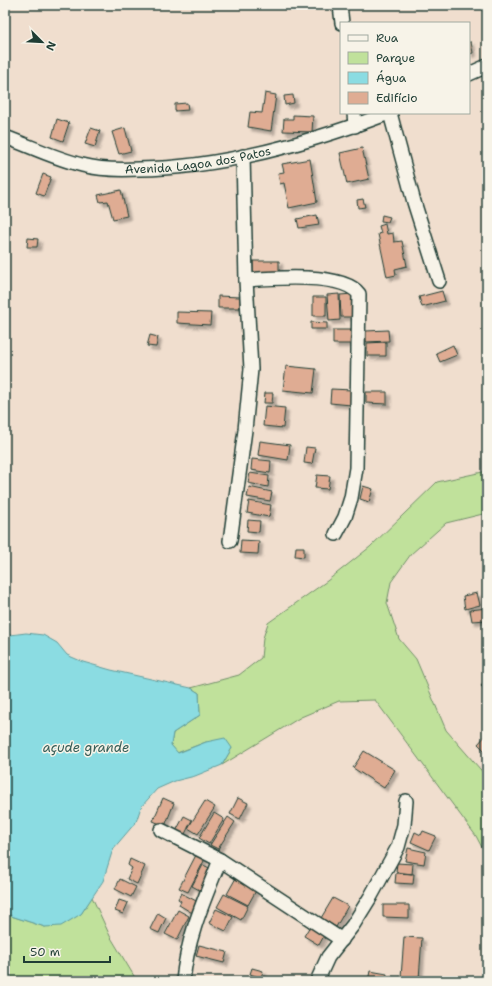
<svg xmlns="http://www.w3.org/2000/svg" width="492" height="986" font-family="'Shantell Sans',sans-serif">
  <style>
    .green { fill: #c0e19b; stroke: #708f68 }
    .water { fill: #8bdce2; stroke: #609c9c }
    .building { fill: #dfac93; stroke: #1f3d34; filter: url(#shadow) }
    .lines { fill: none; stroke-linecap: round; stroke-linejoin: round }
    .minor-casing { stroke: #1f3d34; stroke-width: 16 }
    .minor { stroke: #f7f3e8; stroke-width: 13 }
    .labels { text-anchor: middle; stroke-width: 3; stroke-linejoin: round; paint-order: stroke }
    .street-label { font-size: 12px; fill: #1f3d34; stroke: #f7f3e8 }
    .water-label { font-size: 13px; font-style: italic; fill: #355d57; stroke: #f7f3e8 }
  </style>
  <defs>
    <filter id="shadow"><feDropShadow dx="3.5" dy="3.5" stdDeviation="1" flood-color="#0004"/></filter>
  </defs>
  <rect width="100%" height="100%" fill="#f0dece"/>
  <filter id="ink" filterUnits="userSpaceOnUse"><feTurbulence type="fractalNoise" baseFrequency=".025" numOctaves="2"/><feDisplacementMap in="SourceGraphic" scale="8" xChannelSelector="R" yChannelSelector="G"/><feConvolveMatrix kernelMatrix="1 2 1 2 8 2 1 2 1" color-interpolation-filters="sRGB"/></filter>
  <g filter="url(#ink)">
    <path class="green" d="M487 471V513L446 523 411 554 391 582 387 603 399 639 416 659 446 730 487 777V857L476 836 375 700 339 701 301 717 222 765 232 748 206 742 177 753 171 745 173 733 200 715 199 693 191 688 239 675 261 658 263 638 268 623 327 581 370 547 437 482Z
      M92 897 110 936 137 981H5V914L45 927 81 914Z"/>
    <path class="water" d="M26 633 43 635 57 643 67 655 83 662 111 670 191 688 199 693 200 715 173 733 171 745 178 753 206 742 225 738 232 748 222 765 195 776 175 781 157 789 141 807 136 822 113 849 103 881 81 914 61 926 45 927 5 914V640L10 635Z"/>
    <path class="building" d="M469 42H471L473 53 469 54Z
      M265 93 276 95 271 131 248 127 250 112 262 113Z
      M293 95 294 103 285 105 284 96Z
      M187 103 188 110 175 111V104Z
      M293 115 313 116 312 132 283 131 284 119H293Z
      M57 119 69 123 63 141 52 137Z
      M91 128 100 131 95 147 85 144Z
      M125 128 131 151 119 154 112 132Z
      M362 148 369 179 347 184 340 153Z
      M310 159 317 202 289 208 284 183 280 184 278 173 284 172 282 164Z
      M43 174 51 177 44 196 36 193Z
      M121 190 127 216 113 219 108 201 100 202 98 195Z
      M363 199 365 207 358 208 357 200Z
      M317 215 319 225 299 228 297 219Z
      M382 215 390 217 388 222 381 221Z
      M385 224 387 234 393 233 394 242 402 241 407 266 395 269 396 275 387 277 378 234 381 233 379 226Z
      M28 238 38 239 37 247H27Z
      M253 261H279V272L253 273Z
      M442 291 445 301 422 307 419 297Z
      M339 294 340 320 329 321 327 295Z
      M352 294 353 317H341L340 295Z
      M218 296 240 297V308H218Z
      M313 297H326V316H313Z
      M177 312 211 313 210 325 177 323Z
      M311 322 327 323V329H311Z
      M333 330H351L350 344H333Z
      M388 330 389 341 366 342V331Z
      M150 335 158 337 156 347 147 346Z
      M386 342V356H367V343Z
      M453 345 457 355 440 362 436 353Z
      M286 366 316 369 313 393 283 390Z
      M331 389 352 390 351 405 330 403Z
      M366 392H387V404L366 403Z
      M265 393H273L272 403H264Z
      M265 406 285 408 283 428 263 426Z
      M260 441 290 445 288 460 258 455Z
      M306 447 315 448 312 464 304 463Z
      M252 459 271 461 270 473 251 470Z
      M250 473 269 476 268 487 248 483Z
      M317 475 330 476 328 489 315 488Z
      M363 486 373 489 369 502 360 499Z
      M249 487 272 492 270 501 247 497Z
      M249 501 271 505 269 517 247 513Z
      M248 520 260 521 259 532 247 531Z
      M241 540 259 541 258 554 240 553Z
      M296 547H304V557L295 556Z
      M477 593 480 605 465 609 463 596Z
      M487 608V620L472 621 470 610Z
      M487 679V691L481 686Z
      M487 734V753L478 744Z
      M364 751 395 770 384 788 353 768Z
      M163 798 174 803 165 826 153 821Z
      M238 798 248 803 240 819 230 814Z
      M205 801 215 807 198 834 188 828Z
      M214 813 224 819 209 844 199 838Z
      M184 816 192 820 183 838 175 833Z
      M228 817 235 822 218 849 210 845Z
      M423 831 436 836 429 850 411 842 415 832 421 835Z
      M408 848 426 852 424 864 405 861Z
      M196 855 205 859 188 892 179 888Z
      M130 859 145 866 137 884 127 879 132 868 128 865Z
      M397 863 413 864 412 874 396 872Z
      M203 865 214 870 203 892 192 886Z
      M396 873 414 874 413 884 395 883Z
      M237 876 258 887 248 905 227 894Z
      M120 879 136 887 131 897 115 889Z
      M181 893 200 903 194 914 179 905 181 901 178 899Z
      M224 894 248 906 241 920 217 907Z
      M333 898 348 906 336 927 321 918Z
      M119 900 128 903 123 914 115 911Z
      M383 905H409V918L383 917Z
      M216 909 233 917 226 931 209 923Z
      M178 910 189 916 177 940 165 934Z
      M158 913 166 918 159 933 150 929Z
      M310 926 325 934 319 945 304 936Z
      M404 937 422 938 419 979 401 977Z
      M199 945 227 952 224 963 196 956Z
      M252 968 263 971 261 978 250 974Z
      M370 971 387 974 386 981H368Z
      M390 977 400 978V981H390Z"/>
    <g class="lines">
      <g class="minor-casing">
        <g id="minor">
          <path d="M340 5 342 23"/>
          <path d="M469 74 487 66"/>
          <path d="M354 113 355 126"/>
          <path d="M390 113 414 202 439 281"/>
          <path id="s1" d="M5 137C30 146 56 159 82 165 101 170 120 170 139 169 222 168 312 142 389 113"/>
          <path d="M246 280C272 278 343 272 359 294L356 468 351 498 345 517 336 534"/>
          <path d="M230 541 245 430 251 369 246 280 243 156"/>
          <path d="M161 830 220 860 342 940"/>
          <path d="M183 981C187 938 204 900 220 860"/>
          <path d="M317 981 328 957 353 925 371 896 398 847 404 825 406 801"/>
        </g>
      </g>
      <use href="#minor" class="minor"/>
    </g>
  </g>
  <g class="labels">
    <g class="street-label">
      <text dy="4" stroke="none"><textPath href="#s1" startOffset="199">Avenida Lagoa dos Patos</textPath></text>
    </g>
    <g class="water-label">
      <text x="86" y="752">açude grande</text>
    </g>
  </g>
  <rect width="492" height="986" fill="none" stroke="#f7f3e8" stroke-width="20"/>
  <rect x="10" y="10" width="472" height="966" fill="none" stroke="#1f3d34" stroke-width="1.5" filter="url(#ink)"/>
  <rect x="340" y="22" width="130" height="92" fill="#f7f3e8" stroke="#a1aaa0"/>
  <rect x="348" y="35" width="20" height="6" fill="#f7f3e8" stroke="#a1aaa0"/>
  <text x="376" y="42" font-size="12" fill="#1f3d34">Rua</text>
  <rect x="348" y="52" width="20" height="12" fill="#c0e19b" stroke="#a1aaa0"/>
  <text x="376" y="62" font-size="12" fill="#1f3d34">Parque</text>
  <rect x="348" y="72" width="20" height="12" fill="#8bdce2" stroke="#a1aaa0"/>
  <text x="376" y="82" font-size="12" fill="#1f3d34">Água</text>
  <rect x="348" y="92" width="20" height="12" fill="#dfac93" stroke="#a1aaa0"/>
  <text x="376" y="102" font-size="12" fill="#1f3d34">Edifício</text>
  <g transform="translate(42 42) rotate(114)" stroke="#f7f3e8" stroke-width="3" paint-order="stroke">
  <path d="M0-3L7 15L0 10L-7 15Z" fill="#1f3d34"/>
  <text y="-6" font-size="11" font-weight="bold" text-anchor="middle" fill="#1f3d34">N</text>
  </g>
  <path d="M24 956v6h86v-6" fill="none" stroke="#1f3d34" stroke-width="2"/>
  <text x="30" y="956" font-size="12" fill="#1f3d34" stroke="#f7f3e8" stroke-width="3" paint-order="stroke">50 m</text>
</svg>
